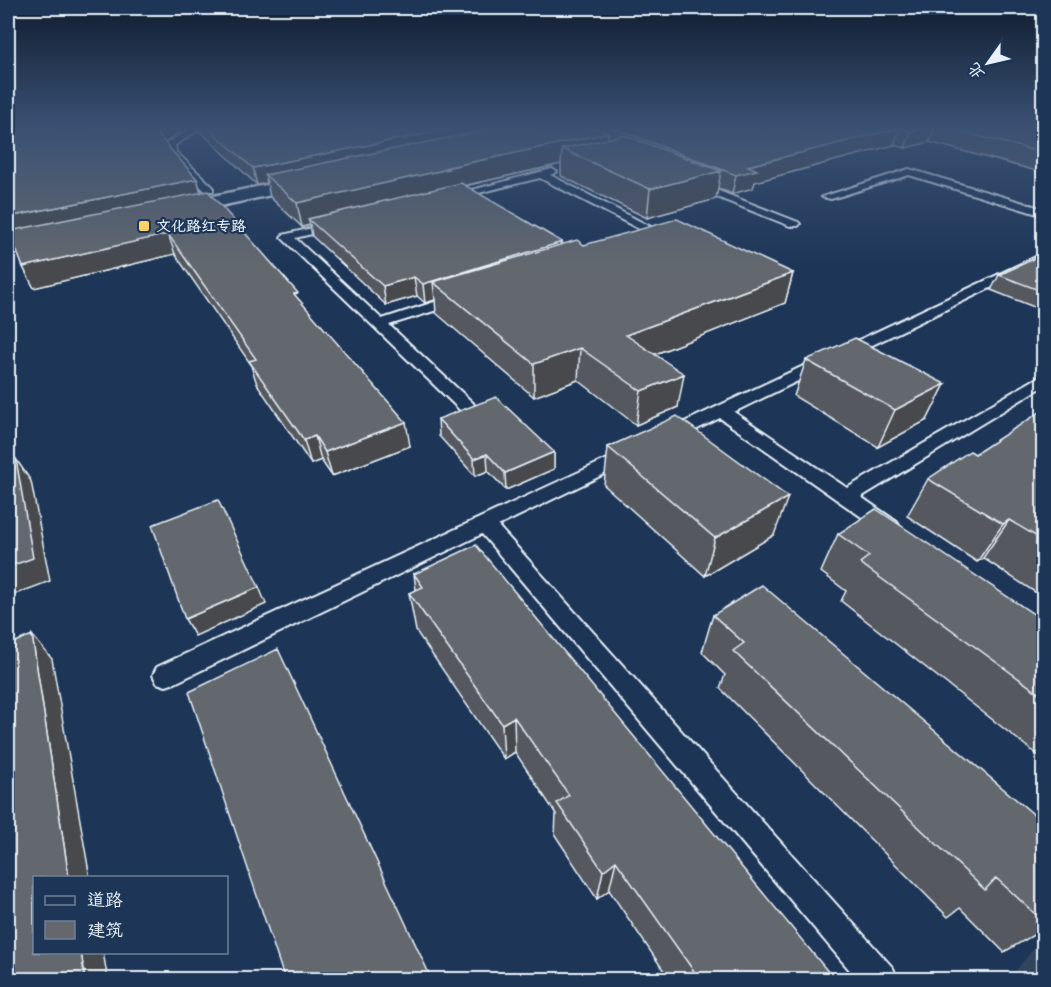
<svg xmlns="http://www.w3.org/2000/svg" width="1051" height="987" font-family="Sriracha,'LXGW WenKai TC',sans-serif">
  <style>
    .built { fill: #32445e }
    .lines { fill: none; stroke-linecap: round; stroke-linejoin: round }
    .lane-casing { stroke: #e8f1f8; stroke-width: 4 }
    .secondary-casing { stroke: #e8f1f8; stroke-width: 5 }
    .lane { fill: #1d3557; fill-rule: evenodd }
    .secondary { fill: #1d3557; fill-rule: evenodd }
    .wall { fill: #56595f; stroke: #e8f1f8; stroke-width: 1.5 }
    .shaded-wall { fill: #46484d; stroke: #e8f1f8; stroke-width: 1.5 }
    .building { fill: #64676e; stroke: #e8f1f8; stroke-width: 1.5 }
    .poi-dot { fill: #ffd166; stroke: #1d3557; stroke-width: 2 }
    .labels { text-anchor: middle; stroke-width: 4.5; stroke-linejoin: round; paint-order: stroke }
    .far-poi-label { font-size: 15px; font-weight: bold; fill: #e8f1f8; stroke: #1d3557; text-anchor: start }
  </style>
  <rect width="100%" height="100%" fill="#1d3557"/>
  <filter id="ink" filterUnits="userSpaceOnUse"><feTurbulence type="fractalNoise" baseFrequency=".0167" numOctaves="2"/><feDisplacementMap in="SourceGraphic" scale="12" xChannelSelector="R" yChannelSelector="G"/><feConvolveMatrix kernelMatrix="1 2 1 2 8 2 1 2 1" color-interpolation-filters="sRGB"/></filter>
  <g filter="url(#ink)">
    <path class="built" d="M1043 937V979H1009Z"/>
    <g class="lines">
      <g class="lane-casing">
        <path id="lane" d="M187 127H196L198 130 175 145 176 152 213 187V191H205L167 153V143L189 130Z
          M552 169 557 172 550 175 655 229 657 231C652 240 645 247 634 245V239L645 232 540 178 450 200 445 197Z
          M909 169 1044 209V216L909 175 831 199 822 197Z
          M693 181 798 222 800 224 798 226H790L689 186 688 184Z
          M337 222 343 225 341 227 295 238 382 319 456 295H466L468 298 466 301 389 325 473 403 475 407 473 411H461L281 237 283 235Z
          M1044 253V262L734 412 847 488 1044 374V386L861 497 897 522 900 527 897 532 890 534 883 532 720 418 673 441H661L658 437 661 433Z
          M629 449 635 451 638 455 635 459 498 526 893 968 898 980H858L482 534 175 683 166 686 157 683 153 675 157 667Z"/>
      </g>
      <g class="secondary-casing">
        <path id="secondary" d="M311 176 317 177 319 181 317 185 174 216 168 214 165 210 168 206 174 204Z
          M59 228 66 230 69 234 66 238 8 251V239Z"/>
      </g>
      <use href="#lane" class="lane"/>
      <use href="#secondary" class="secondary"/>
    </g>
    <path class="wall" d="M184 127 165 143 197 179 201 192 299 300 410 446 332 476 321 460 311 464 257 384 250 363 175 254 34 288 23 267 10 231 8 225Z
      M198 127H1044V173L929 142 905 148 894 145 755 182 753 188 732 194 718 188 716 199 647 218 561 176V164L465 186 562 242V245H584L793 273 785 303 655 354 678 407 636 425 578 380 534 397 436 313 435 300 425 303 417 296 386 305 312 236 310 225 302 227 270 197 267 183 257 185 200 131Z
      M1044 257V311L991 290 999 275Z
      M806 360 945 384 927 420 878 447 794 396Z
      M1044 414V598L983 558 977 562 907 516 928 479 975 454Z
      M438 419 554 452V469L506 490 488 471 475 476 439 436Z
      M608 447 774 535 705 576 604 485Z
      M838 534 1044 621V760L841 601 846 591 821 572Z
      M414 574 835 980H670L609 890 597 899 555 835 556 814 515 752 504 759 416 631 409 593 416 590Z
      M713 615 1044 823V929L1004 952 960 908 948 917 720 688 725 675 702 652Z"/>
    <path class="shaded-wall" d="M161 127H184L165 143 157 134Z
      M460 127H532L265 175 267 183 257 185 253 168Z
      M927 127H935L929 142 905 148 911 132Z
      M899 128 894 145 755 182 753 188 732 194 736 175 748 166Z
      M608 133 607 153 562 149 561 164 449 189 308 219 310 225 302 227 297 203 445 168Z
      M721 171 716 199 647 218 650 189Z
      M197 179 202 196 13 236 8 225V217Z
      M168 234 175 254 34 288 23 267Z
      M562 242 561 260 433 282 435 300 425 303 423 284Z
      M793 273 785 303 622 367 626 335Z
      M414 277 417 296 386 305 383 286Z
      M580 348 578 380 534 397V364Z
      M684 374 678 407 636 425 641 391Z
      M945 384 927 420 878 447 895 410Z
      M406 422 410 446 332 476 325 452Z
      M315 436 321 460 311 464 304 440Z
      M554 452V469L506 490 505 473Z
      M487 454 488 471 475 476 474 459Z
      M16 459 31 481 50 581 8 597V567Z
      M788 497 774 535 705 576 715 538Z
      M1009 520 983 558 977 562 1003 524Z
      M259 587 266 604 195 636 185 619Z
      M32 635 52 659 90 878H69Z
      M514 717 515 752 504 759 502 724Z
      M616 861 609 890 597 899 603 871Z
      M81 952H103L108 980H85Z"/>
    <path class="building" d="M8 127H161L157 134 197 179 8 217Z
      M207 127 452 128 460 127 253 168Z
      M502 127H592L608 133 445 168 448 169 297 203 265 175Z
      M611 127H927L911 132 899 128 748 166 757 170 736 175Z
      M944 127H1043L1044 153Z
      M624 135 721 171 650 189 562 149Z
      M461 183 562 242 423 284 414 277 383 286 308 219Z
      M208 191 298 293 294 294 406 422 325 452 315 436 304 440 249 361 256 359 168 234 23 267 9 231Z
      M677 219 793 273 626 335 684 374 641 391 580 348 534 364 433 282 577 240 584 245Z
      M1040 256 1044 257V292L999 275Z
      M855 338 945 384 895 410 806 360Z
      M496 397 554 452 505 473 487 454 474 459 438 419Z
      M1040 412 1044 414V541L1009 520 1003 524 928 479 970 451 975 454Z
      M677 416 788 497 715 538 608 447Z
      M16 459 33 558 8 567V461Z
      M218 500 259 587 185 619 152 525Z
      M876 509 1044 621V697L860 563 869 556 838 534Z
      M476 545 835 980H700L616 861 603 871 557 803 569 795 514 717 502 724 409 593 423 587 414 574Z
      M762 585 1044 823V922L996 878 985 890 733 651 744 643 713 615Z
      M32 635 69 878H34V952H81L85 980H8V645Z
      M278 649 432 980H285L189 692Z"/>
  </g>
  <linearGradient id="sky" x2="0" y2="1"><stop stop-color="#101d30"/><stop offset="0.48" stop-color="#3a5174"/><stop offset="1" stop-color="#3a5174" stop-opacity="0"/></linearGradient>
  <rect width="1051" height="266" fill="url(#sky)"/>
  <rect class="poi-dot" x="138" y="220" width="12" height="12" rx="3"/>
  <g class="labels">
    <g class="far-poi-label">
      <text x="156" y="231">文化路红专路</text>
    </g>
  </g>
  <rect width="1051" height="987" fill="none" stroke="#1d3557" stroke-width="30"/>
  <rect x="15" y="15" width="1021" height="957" fill="none" stroke="#e8f1f8" stroke-width="2" filter="url(#ink)"/>
  <rect x="33" y="876" width="195" height="78" fill="#1d3557" stroke="#6e8097" stroke-width="1.5"/>
  <rect x="45" y="896" width="30" height="9" fill="#1d3557" stroke="#6e8097" stroke-width="1.5"/>
  <text x="87" y="906" font-size="18" fill="#e8f1f8">道路</text>
  <rect x="45" y="921" width="30" height="18" fill="#64676e" stroke="#6e8097" stroke-width="1.5"/>
  <text x="87" y="936" font-size="18" fill="#e8f1f8">建筑</text>
  <g transform="translate(988 63) rotate(236)" stroke="#1d3557" stroke-width="4.5" paint-order="stroke">
  <path d="M0-4.5L10 22L0 15L-10 22Z" fill="#e8f1f8"/>
  <text y="-9" font-size="16" font-weight="bold" text-anchor="middle" fill="#e8f1f8">北</text>
  </g>
</svg>
